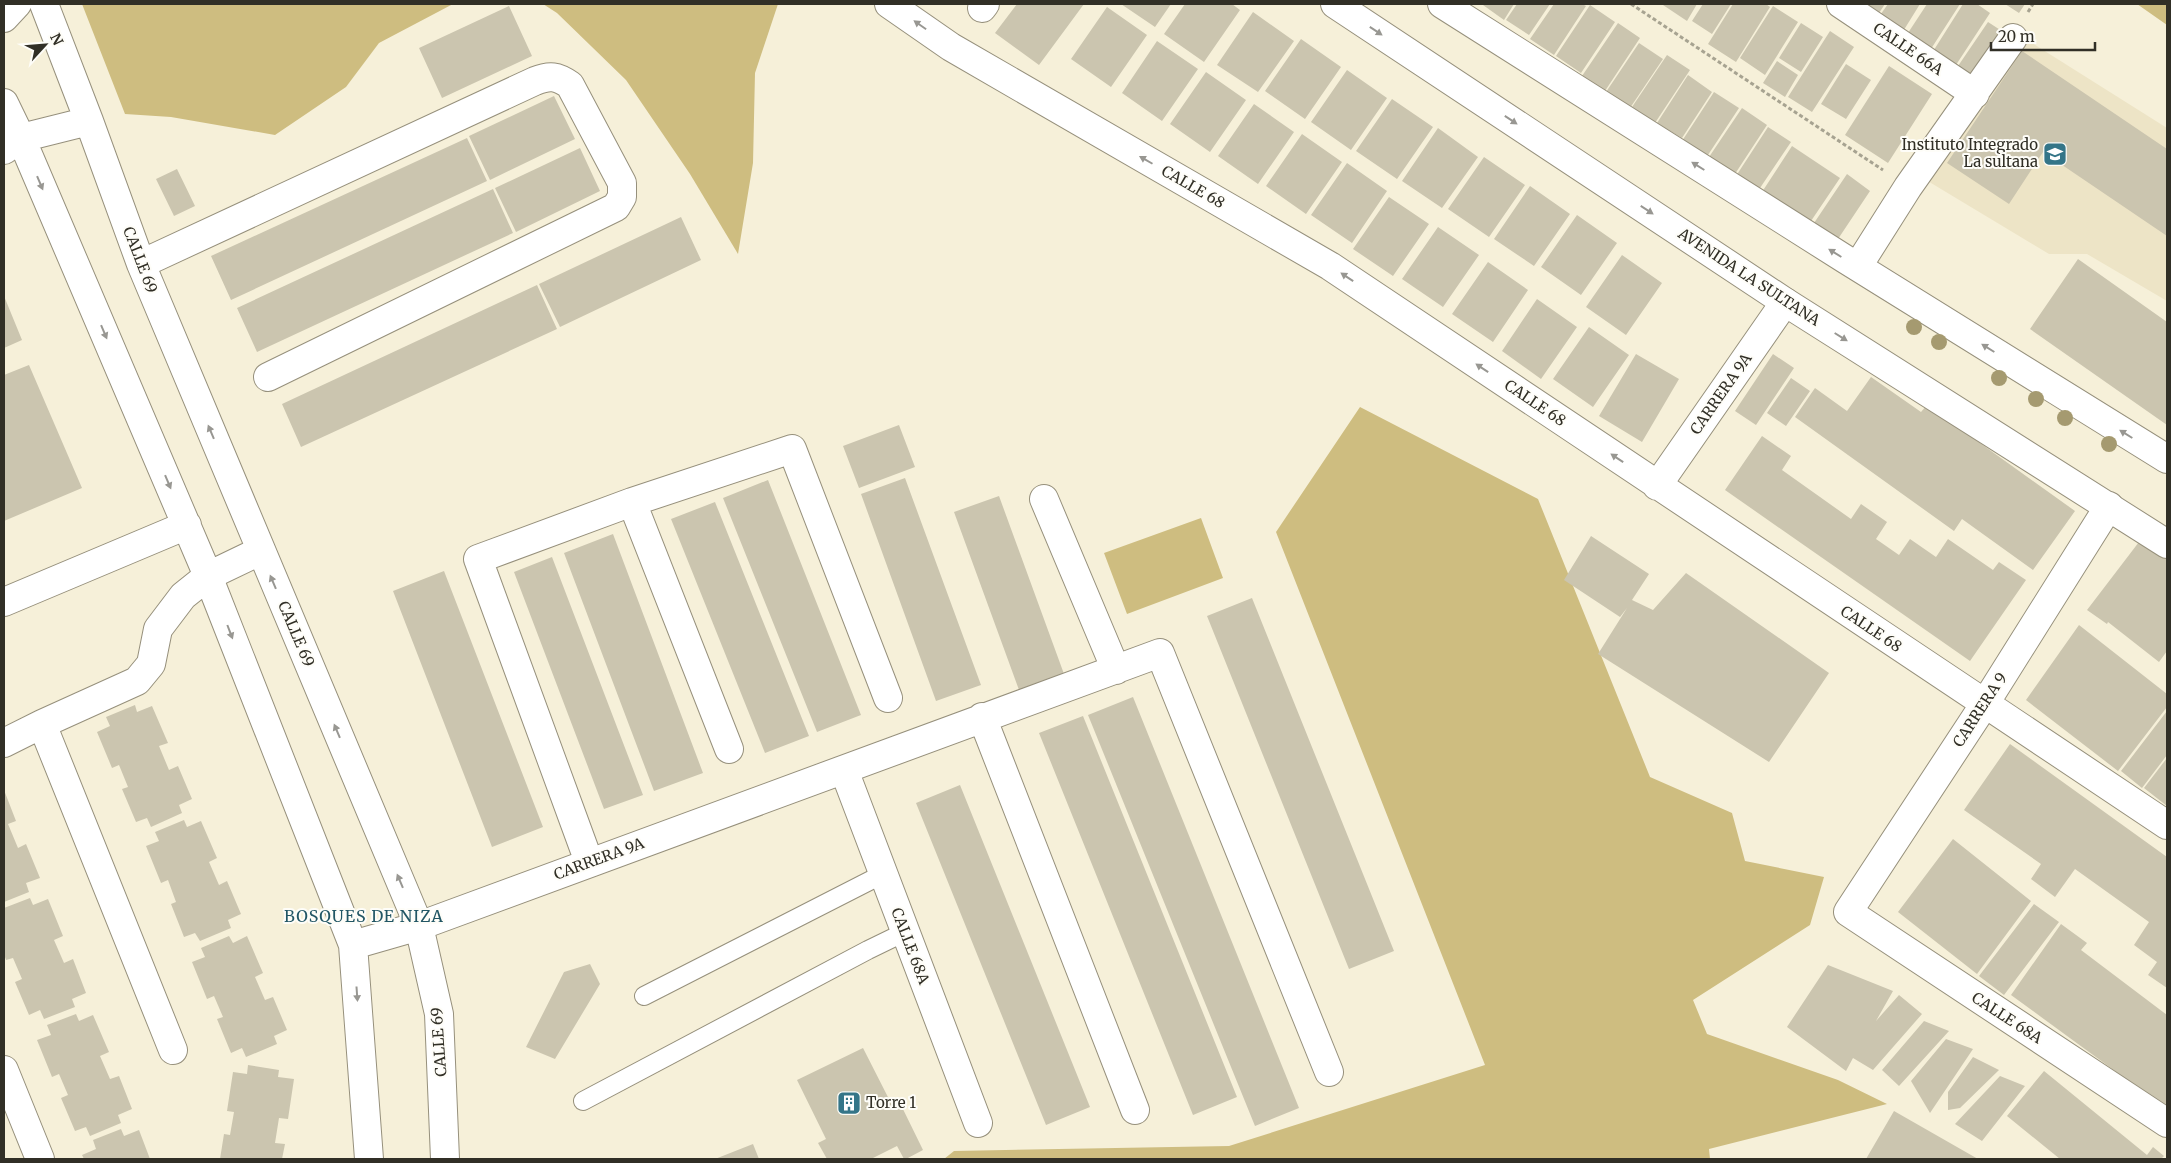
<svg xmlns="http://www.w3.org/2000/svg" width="2171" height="1163" font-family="Merriweather,serif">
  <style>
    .built { fill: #ede4c6 }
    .green { fill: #cebd80 }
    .building { fill: #cbc5af }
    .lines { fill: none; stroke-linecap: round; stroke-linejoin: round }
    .lane-casing { stroke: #96907c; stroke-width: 20 }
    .street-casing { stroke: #96907c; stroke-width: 30 }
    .secondary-casing { stroke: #96907c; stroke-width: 30 }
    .path { stroke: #a7a391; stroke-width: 3; stroke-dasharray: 4 2.5; stroke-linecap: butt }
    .lane { stroke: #fff; stroke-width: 18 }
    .street { stroke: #fff; stroke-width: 28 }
    .secondary { stroke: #fff; stroke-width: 28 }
    .tree { fill: #a59a70 }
    .oneway { fill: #989792 }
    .labels { text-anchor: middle; stroke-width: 4; stroke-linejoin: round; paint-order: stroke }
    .street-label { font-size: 15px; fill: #312f26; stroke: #fefdf8 }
    .poi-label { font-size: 15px; fill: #312f26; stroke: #fefdf8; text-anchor: end }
    .neighbourhood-label { font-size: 16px; letter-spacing: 1px; fill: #225665; stroke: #fefdf8 }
  </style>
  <rect width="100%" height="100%" fill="#f6f0d9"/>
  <path class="built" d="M2021 36 2167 128V301L2087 254H2049L1926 180Z"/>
  <path class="green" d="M82 4H453L379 43 346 87 275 135 171 117 125 114Z
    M543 4H778L755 73 753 163 738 254 690 174 626 80 557 13Z
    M2137 4H2167V25Z
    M1360 407 1538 499 1650 777 1732 813 1745 861 1824 877 1810 925 1693 1000 1707 1034 1838 1080 1887 1104 1709 1149 1710 1159H944L954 1151 1229 1146 1485 1065 1276 532Z
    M1201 518 1223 578 1127 614 1104 553Z"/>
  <path class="building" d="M1017 4H1084L1039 65 995 33Z
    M1121 4H1171L1155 27Z
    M1185 4H1232L1240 10 1204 62 1164 34Z
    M1484 4H1514L1504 20 1483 5Z
    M1517 4H1550L1529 35 1506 20Z
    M1554 4H1582L1586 6 1554 55 1530 39Z
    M1664 4H1697L1687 21 1663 5Z
    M1703 4H1731L1712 34 1692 21Z
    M1733 4H1766L1770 7 1736 62 1708 44Z
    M1859 4H1885L1877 16Z
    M1888 4H1920L1902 33 1878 18Z
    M1927 4H1960L1929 52 1906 36Z
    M1963 4H1977L1990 13 1954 68 1932 53Z
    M2005 4H2025L2019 13Z
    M1590 5 1615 22 1581 73 1556 56Z
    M509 6 532 56 442 98 419 48Z
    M1773 6 1798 22 1765 75 1740 58Z
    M1107 7 1147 35 1111 87 1071 59Z
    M1253 12 1294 41 1258 92 1217 65Z
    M1988 22 2011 37 1979 84 1956 69Z
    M1618 23 1640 38 1605 91 1582 76Z
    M1801 23 1823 37 1801 72 1779 58Z
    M1830 31 1854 47 1812 112 1788 97Z
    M1301 39 1341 67 1305 119 1265 91Z
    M1157 41 1198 69 1162 121 1122 93Z
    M1639 43 1663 59 1630 108 1606 92Z
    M2022 51 2167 149V236L2043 152 2009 204 1947 163Z
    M1667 55 1690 70 1655 123 1632 107Z
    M1777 61 1798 75 1785 97 1763 83Z
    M1846 64 1871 80 1846 119 1821 104Z
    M1889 66 1932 94 1888 163 1845 135Z
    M1347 70 1387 98 1351 150 1311 122Z
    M1206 72 1246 100 1210 152 1170 124Z
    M1688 75 1712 92 1682 138 1657 123Z
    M1714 92 1739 108 1706 158 1682 141Z
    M554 96 575 139 490 180 469 136Z
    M1392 99 1433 127 1397 179 1356 151Z
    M1254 104 1294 132 1258 184 1218 156Z
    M1742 108 1767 125 1733 177 1707 160Z
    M1768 127 1791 142 1758 191 1736 176Z
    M1438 128 1478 157 1442 208 1402 181Z
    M1302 134 1342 162 1306 214 1266 186Z
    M467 138 487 181 231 300 211 256Z
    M1792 146 1840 178 1809 224 1762 192Z
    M580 148 600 191 516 232 495 188Z
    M1484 157 1525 185 1489 237 1448 209Z
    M1347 163 1387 191 1352 243 1311 215Z
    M177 169 195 206 174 216 156 179Z
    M1847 174 1870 191 1834 245 1810 229Z
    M1530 186 1570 214 1534 266 1494 239Z
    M493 189 513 233 257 352 237 308Z
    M1389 197 1429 224 1393 276 1353 249Z
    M1577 215 1617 243 1581 295 1541 267Z
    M681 217 701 260 560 327 539 284Z
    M1438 227 1479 255 1443 307 1402 279Z
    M1622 255 1662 283 1626 335 1586 307Z
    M2078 259 2167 322V425L2030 329Z
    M1488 262 1528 290 1493 342 1452 314Z
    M537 285 557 329 301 447 282 404Z
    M4 296 22 340 4 348Z
    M1537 299 1577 327 1541 379 1502 351Z
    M1589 327 1629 355 1593 407 1553 379Z
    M1636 354 1679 379 1642 442 1599 416Z
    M1773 354 1794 368 1756 425 1735 411Z
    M29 365 82 488 4 521V375Z
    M1871 377 1921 412 1927 405 2075 511 2033 570 1962 519 1954 531 1795 417 1815 388 1847 411Z
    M1791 378 1810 391 1786 426 1767 413Z
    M899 425 915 467 859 488 843 446Z
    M1762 436 1791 456 1782 470 1851 519 1861 504 1887 522 1876 539 1899 555 1910 539 1936 557 1948 539 1993 570 1999 562 2026 580 1970 661 1725 490Z
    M905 478 981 685 936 701 861 494Z
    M768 480 861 715 817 732 723 498Z
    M999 496 1064 674 1019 690 954 512Z
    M715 502 809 736 765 753 671 519Z
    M613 534 703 773 654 791 564 553Z
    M1591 536 1649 574 1632 600 1653 610 1686 573 1829 673 1769 762 1598 654 1627 608 1620 617 1564 580Z
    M2142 538 2167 556V651L2159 662 2108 622 2107 624 2087 610Z
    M552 557 643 795 604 809 514 572Z
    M444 571 543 827 492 847 393 591Z
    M1252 598 1394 951 1349 969 1207 616Z
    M2079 625 2167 694V707L2118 771 2026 700Z
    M1133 697 1299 1108 1255 1126 1088 715Z
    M135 705 137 712 152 706 168 743 159 746 169 770 178 766 192 799 179 805 182 813 151 827 147 818 136 822 122 789 128 787 119 765 112 768 97 732 110 726 106 717Z
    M2167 711V755L2142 788 2121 771Z
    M1083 716 1237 1097 1193 1115 1039 733Z
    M2010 744 2167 857V988L2148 975 2157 962 2134 945 2149 922 2075 869 2055 897 2031 879 2041 864 1964 810Z
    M2167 758V806L2144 788Z
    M960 785 1090 1107 1046 1125 916 803Z
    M4 790 16 821 8 824 18 848 26 844 40 878 26 883 29 892 4 902Z
    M184 820 187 827 201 821 217 858 209 862 219 885 227 881 241 914 228 920 231 928 200 941 195 933 184 937 171 904 176 902 168 880 161 883 146 846 159 841 155 832Z
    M1953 839 2031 901 1977 974 1898 912Z
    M30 898 33 905 48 899 63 936 54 940 64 963 73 959 86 993 72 999 75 1007 44 1019 40 1010 29 1015 15 982 22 979 13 958 6 960 4 954V908Z
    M2034 904 2059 922 2004 995 1979 976Z
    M2061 924 2087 943 2081 950 2167 1015V1109L2011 995Z
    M229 936 233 943 247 936 263 973 255 977 265 1000 273 997 287 1030 274 1036 277 1044 246 1057 242 1048 231 1053 217 1019 223 1017 214 996 207 999 192 962 205 957 201 948Z
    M590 964 600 984 555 1059 526 1047 564 972Z
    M1828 965 1893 991 1876 1021 1899 995 1922 1014 1873 1070 1853 1058 1846 1071 1787 1027Z
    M76 1014 79 1021 93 1015 109 1052 100 1056 110 1079 119 1076 132 1109 118 1115 121 1123 90 1136 86 1127 75 1131 61 1098 68 1095 59 1074 52 1077 37 1040 51 1035 47 1025Z
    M1924 1021 1949 1031 1899 1086 1882 1070Z
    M1946 1039 1973 1049 1930 1113 1911 1081Z
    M863 1048 892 1105 899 1101 923 1150 906 1159H904L897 1146 871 1159H827L818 1143 826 1139 797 1080Z
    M1973 1057 1999 1070 1960 1108 1948 1110V1092Z
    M248 1065 279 1070 278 1077 294 1079 288 1119 279 1118 275 1143 285 1144 282 1159H220L224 1134 230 1135 234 1112 227 1111 233 1072 247 1074Z
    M2044 1071 2147 1155 2153 1147 2164 1156 2161 1159H2060L2007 1116Z
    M2000 1076 2025 1086 1982 1141 1955 1124Z
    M1894 1111 1978 1159H1866Z
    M121 1129 124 1136 139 1130 150 1159H84L82 1155 96 1149 93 1140Z
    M753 1144 759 1159H715Z"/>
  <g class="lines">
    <g class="lane-casing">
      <path id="lane" d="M644 996 883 874
        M583 1101 868 950 905 932"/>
    </g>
    <g class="street-casing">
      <path id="street" d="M44 4 89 121 141 264 419 926 439 1014 445 1159
        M889 4 951 47 1330 266 2167 825
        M1841 4 1975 94
        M982 8 985 4
        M4 18 17 4
        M4 103 21 138 208 576 353 945 369 1159
        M4 150 21 138 89 121
        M141 264 535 81C550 75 557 76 570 85L622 183V197L616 207 268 377
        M1858 266 1908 187 2013 38
        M1657 486 1785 302
        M1044 499 1116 670
        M632 502 729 749
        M2109 506 1984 705 1848 912 2167 1123
        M4 602 187 525
        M982 717 1135 1110
        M42 724 173 1050
        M4 743 42 724 137 681 151 664 158 629 183 596 208 576 260 551
        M844 770 978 1123
        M589 862 478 559 632 502 792 449 888 698
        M353 945 419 926 1160 653 1329 1072
        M4 1070 40 1159"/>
    </g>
    <g class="secondary-casing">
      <path id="secondary" d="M1335 4 1785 302 2167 544
        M1442 4 1845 259 2167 459"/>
    </g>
    <path class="path" d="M1631 4 1883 170
      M2028 12 2033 4"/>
    <use href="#lane" class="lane"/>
    <use href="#street" class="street"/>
    <use href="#secondary" class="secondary"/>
  </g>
  <g class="tree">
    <circle cx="1914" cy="327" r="8"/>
    <circle cx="1939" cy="342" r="8"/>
    <circle cx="1999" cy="378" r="8"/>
    <circle cx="2036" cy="399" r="8"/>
    <circle cx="2065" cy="418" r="8"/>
    <circle cx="2109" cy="444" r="8"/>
  </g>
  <defs><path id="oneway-solid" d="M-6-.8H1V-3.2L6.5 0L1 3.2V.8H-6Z" transform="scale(1.25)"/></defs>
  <g class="oneway">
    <use href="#oneway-solid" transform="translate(920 25) rotate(-145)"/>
    <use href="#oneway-solid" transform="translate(1376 31) rotate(34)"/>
    <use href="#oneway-solid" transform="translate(1511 120) rotate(34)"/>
    <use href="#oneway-solid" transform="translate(1146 160) rotate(-150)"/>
    <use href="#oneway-solid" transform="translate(1698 166) rotate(-148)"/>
    <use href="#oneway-solid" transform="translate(40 183) rotate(67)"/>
    <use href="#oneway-solid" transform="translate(1647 210) rotate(33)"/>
    <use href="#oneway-solid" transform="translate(1835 253) rotate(-148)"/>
    <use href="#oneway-solid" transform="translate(1347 277) rotate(-146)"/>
    <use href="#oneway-solid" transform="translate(104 332) rotate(67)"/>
    <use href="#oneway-solid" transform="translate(1841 337) rotate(32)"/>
    <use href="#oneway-solid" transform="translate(1988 348) rotate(-148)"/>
    <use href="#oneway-solid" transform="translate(1482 368) rotate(-146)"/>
    <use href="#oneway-solid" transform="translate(211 432) rotate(-113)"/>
    <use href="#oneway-solid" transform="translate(2126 434) rotate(-148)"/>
    <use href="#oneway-solid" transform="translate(1617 458) rotate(-146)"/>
    <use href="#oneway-solid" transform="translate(168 482) rotate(67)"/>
    <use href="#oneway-solid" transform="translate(273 582) rotate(-113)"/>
    <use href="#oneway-solid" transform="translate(230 632) rotate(69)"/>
    <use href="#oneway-solid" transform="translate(337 731) rotate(-113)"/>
    <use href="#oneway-solid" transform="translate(400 881) rotate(-113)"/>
    <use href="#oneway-solid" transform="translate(357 994) rotate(86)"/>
  </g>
  <defs>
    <g id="school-square" transform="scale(1.25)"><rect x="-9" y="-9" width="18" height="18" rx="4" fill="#347588" stroke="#fefdf8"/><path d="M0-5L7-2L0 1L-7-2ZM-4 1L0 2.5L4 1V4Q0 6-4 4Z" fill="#fff"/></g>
    <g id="building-square" transform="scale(1.25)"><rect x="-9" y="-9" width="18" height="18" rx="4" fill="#347588" stroke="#fefdf8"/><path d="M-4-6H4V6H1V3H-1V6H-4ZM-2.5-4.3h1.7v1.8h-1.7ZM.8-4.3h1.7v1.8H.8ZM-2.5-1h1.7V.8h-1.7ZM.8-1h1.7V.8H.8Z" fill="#fff"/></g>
  </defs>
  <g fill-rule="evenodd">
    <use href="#school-square" x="2055" y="154"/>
    <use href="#building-square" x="849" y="1103"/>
  </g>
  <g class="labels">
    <g class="street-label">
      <text transform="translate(1908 49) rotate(34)" y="5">CALLE 66A</text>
      <text transform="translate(1193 187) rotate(30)" y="5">CALLE 68</text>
      <text transform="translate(140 260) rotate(69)" y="5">CALLE 69</text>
      <text transform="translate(1749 277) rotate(33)" y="5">AVENIDA LA SULTANA</text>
      <text transform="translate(1721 394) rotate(-55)" y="5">CARRERA 9A</text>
      <text transform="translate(1535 403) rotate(34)" y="5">CALLE 68</text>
      <text transform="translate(1871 629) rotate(34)" y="5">CALLE 68</text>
      <text transform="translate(296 634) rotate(67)" y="5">CALLE 69</text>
      <text transform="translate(1980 710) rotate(-57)" y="5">CARRERA 9</text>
      <text transform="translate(599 859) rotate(-20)" y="5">CARRERA 9A</text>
      <text transform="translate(910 946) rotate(69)" y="5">CALLE 68A</text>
      <text transform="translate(2007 1018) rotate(33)" y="5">CALLE 68A</text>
      <text transform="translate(439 1042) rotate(-94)" y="5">CALLE 69</text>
    </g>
    <g class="poi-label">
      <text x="2038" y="150">Instituto Integrado<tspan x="2038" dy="17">La sultana</tspan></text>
      <text x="866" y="1108" text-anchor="start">Torre 1</text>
    </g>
    <g class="neighbourhood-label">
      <text x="364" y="922">BOSQUES DE NIZA</text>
    </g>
  </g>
  <rect width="2171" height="1163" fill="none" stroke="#312f26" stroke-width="10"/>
  <g transform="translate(45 45) rotate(64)" stroke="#fefdf8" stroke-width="4" paint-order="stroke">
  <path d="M0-4L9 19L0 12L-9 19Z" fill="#312f26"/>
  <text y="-8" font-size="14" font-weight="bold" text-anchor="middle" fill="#312f26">N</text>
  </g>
  <path d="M1991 42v8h104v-8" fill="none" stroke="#312f26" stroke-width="2.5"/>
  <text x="1998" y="42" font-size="15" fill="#312f26" stroke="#fefdf8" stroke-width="4" paint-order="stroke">20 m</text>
</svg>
